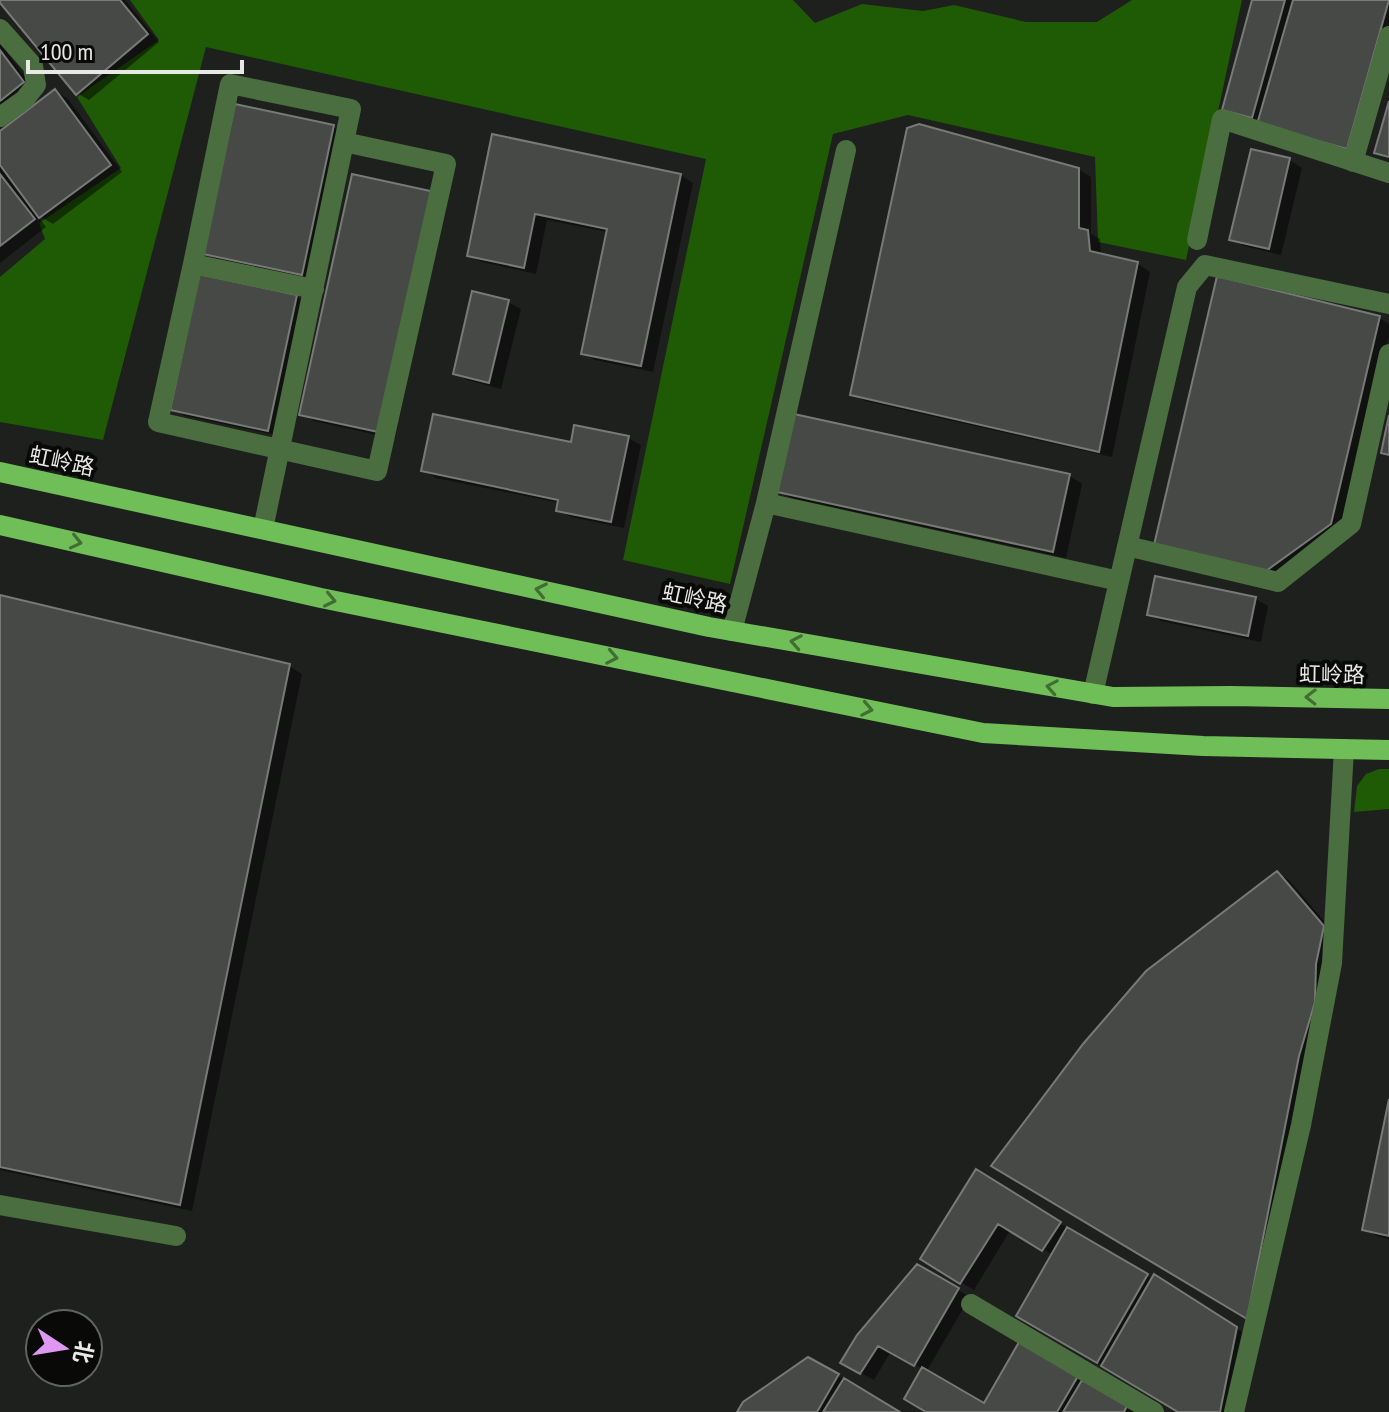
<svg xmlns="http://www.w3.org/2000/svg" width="1389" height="1412" font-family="'PT Sans Narrow','Noto Sans SC',sans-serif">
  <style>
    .forest { fill: #1f5a05 }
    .shadow { fill: #0007 }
    .building { fill: #474946; stroke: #777a77; stroke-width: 2 }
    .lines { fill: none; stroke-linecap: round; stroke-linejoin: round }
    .minor { stroke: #4a6e3f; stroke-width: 20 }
    .major { stroke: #70be58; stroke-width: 20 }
    .oneway { stroke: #426d34 }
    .labels { text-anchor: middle; stroke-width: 8; stroke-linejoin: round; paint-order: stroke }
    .street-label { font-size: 22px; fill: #e8e9e7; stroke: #090a08 }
  </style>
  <rect width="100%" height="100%" fill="#1e201e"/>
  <path class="forest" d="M130 0H793L815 23 862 4 923 11 954 5 1026 22H1097L1132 0H1242L1186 260 1098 242 1095 157 908 115 833 134 730 584 623 560 706 159 206 47 103 440 0 422V277L45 239 39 223 121 168 77 97 159 40Z
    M1379 769H1389V809L1354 812 1357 786 1366 774Z"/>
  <path class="shadow" d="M0 0H125L159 42 89 100 77 93Z
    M1255 0H1389V53L1258 122 1237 116Z
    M0 43 35 90 0 112Z
    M55 91 68 99 122 172 53 224 36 214 46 227 0 263V133Z
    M237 106 334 127 346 134 314 281 218 260 205 253Z
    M494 136 681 175 693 183 653 372 595 360 583 353 608 232 547 220 536 274 482 262 469 255Z
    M1253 151 1289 160 1302 168 1281 255 1244 246 1232 239Z
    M1078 169 1091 177V234L1100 239 1101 256 1138 264 1150 272 1112 457 865 401 852 394Z
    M447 201 395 439 314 421 302 414Z
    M201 277 297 297 309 304 281 436 185 416 173 409Z
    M508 302 521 309 501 389 467 380 455 373Z
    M1379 318 1389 324V336L1343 531 1280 577 1168 552Z
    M795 416 1070 476 1082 484 1066 558 791 498 779 491Z
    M628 438 641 445 624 528 571 517 558 510 560 503 436 478 423 470 572 445Z
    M0 597 289 666 302 674 192 1211 0 1170Z
    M1256 599 1268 606 1261 642 1161 621 1149 614Z
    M1277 873 1289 880 1336 935 1259 1323 1084 1045Z
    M1389 1109V1239L1377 1236 1365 1229Z
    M976 1172 1072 1231 1071 1232 1153 1279 1167 1283 1248 1336 1233 1412H1182L1019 1315 1053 1255 1011 1229 974 1290 923 1259Z
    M918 1267 970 1297 926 1372 985 1406 1020 1345 1133 1412H930L923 1369 891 1351 874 1380 843 1363Z
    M808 1359 850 1383 896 1412H739Z"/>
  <path class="building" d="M0 0H120L148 34 76 95 0 3Z
    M1252 0H1285L1252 118 1222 110Z
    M1293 0H1389L1347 149 1257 124Z
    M0 50 24 82 0 101Z
    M55 89 111 165 39 218 0 165V131Z
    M1389 101V157L1374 153Z
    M235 104 334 125 302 275 203 254Z
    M919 124 1079 168V228L1088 230 1090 251 1138 262 1099 452 850 395 907 128Z
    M492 134 681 174 641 366 581 354 607 229 535 214 524 268 467 256Z
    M1251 149 1290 158 1269 249 1229 240Z
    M0 174 35 219 0 246Z
    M352 174 435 192 383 433 299 415Z
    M199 274 297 295 268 431 170 410Z
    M1217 276 1380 316 1331 524 1266 571 1154 545Z
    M472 291 509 300 489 383 453 374Z
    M433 414 571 442 574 425 629 436 611 522 556 511 558 500 421 471Z
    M794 414 1070 474 1053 552 777 492Z
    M1389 415V455L1381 453Z
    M1155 576 1256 597 1248 636 1147 615Z
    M0 595 290 664 180 1205 0 1167Z
    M1277 871 1324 926 1316 964 1315 1002 1299 1056 1247 1319 991 1166 1083 1044 1146 971Z
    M1389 1099V1236L1362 1230Z
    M976 1169 1061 1222 1042 1251 998 1224 960 1284 920 1259Z
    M1067 1227 1148 1274 1097 1363 1016 1316Z
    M917 1264 959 1288 914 1366 878 1346 860 1374 840 1363 857 1335Z
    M1154 1274 1237 1327 1220 1412H1178L1101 1366Z
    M1019 1342 1078 1376 1057 1412H926L904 1399 922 1367 984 1403Z
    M808 1357 839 1374 817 1412H737L743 1402Z
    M844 1378 900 1412H823Z
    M1082 1380 1127 1406 1124 1412H1063Z"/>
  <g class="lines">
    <path class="minor" d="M0 29 33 66 36 85 24 100 0 117
      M846 150 766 503 1119 581
      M1353 162 1389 36
      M1197 240 1222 119 1389 173
      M193 264 158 422 377 471 446 164 344 142
      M263 529 344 142 351 109 230 84 193 264 314 289
      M1127 546 1278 582 1351 524 1389 354
      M732 631 766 503
      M1093 694 1187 287 1205 265 1389 304
      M0 1205 176 1236
      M971 1304 1154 1412
      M1234 1412 1301 1125 1332 963 1344 749"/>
    <path class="major" d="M0 472 709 627 1113 697 1231 696 1389 699
      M0 525 321 598 983 733 1203 746 1389 750"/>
  </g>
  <defs><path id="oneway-chevron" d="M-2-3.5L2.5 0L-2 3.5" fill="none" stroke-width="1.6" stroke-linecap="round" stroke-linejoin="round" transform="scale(2)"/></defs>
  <g class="oneway">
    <use href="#oneway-chevron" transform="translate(76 542) rotate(13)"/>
    <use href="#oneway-chevron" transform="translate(541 590) rotate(-168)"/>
    <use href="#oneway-chevron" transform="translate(330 600) rotate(12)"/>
    <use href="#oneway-chevron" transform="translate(796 642) rotate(-170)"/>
    <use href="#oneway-chevron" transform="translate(612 657) rotate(11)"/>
    <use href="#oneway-chevron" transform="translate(1052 687) rotate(-170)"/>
    <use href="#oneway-chevron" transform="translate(1311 697) rotate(-179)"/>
    <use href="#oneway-chevron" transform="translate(867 709) rotate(11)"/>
  </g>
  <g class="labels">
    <g class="street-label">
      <text transform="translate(62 461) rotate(12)" y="8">虹岭路</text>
      <text transform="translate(695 598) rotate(12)" y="8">虹岭路</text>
      <text transform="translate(1332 674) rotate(1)" y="8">虹岭路</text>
    </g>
  </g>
  <g transform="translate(64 1348) rotate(102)"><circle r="38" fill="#090a08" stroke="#626361" stroke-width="2"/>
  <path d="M0-6L14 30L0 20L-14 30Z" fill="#de98f2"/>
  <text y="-12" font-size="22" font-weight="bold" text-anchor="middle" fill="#e8e9e7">北</text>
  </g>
  <path d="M28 60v12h214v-12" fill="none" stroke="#e8e9e7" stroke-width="4"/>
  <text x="40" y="60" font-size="24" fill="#e8e9e7" stroke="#090a08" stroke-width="6" paint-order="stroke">100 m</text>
</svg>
